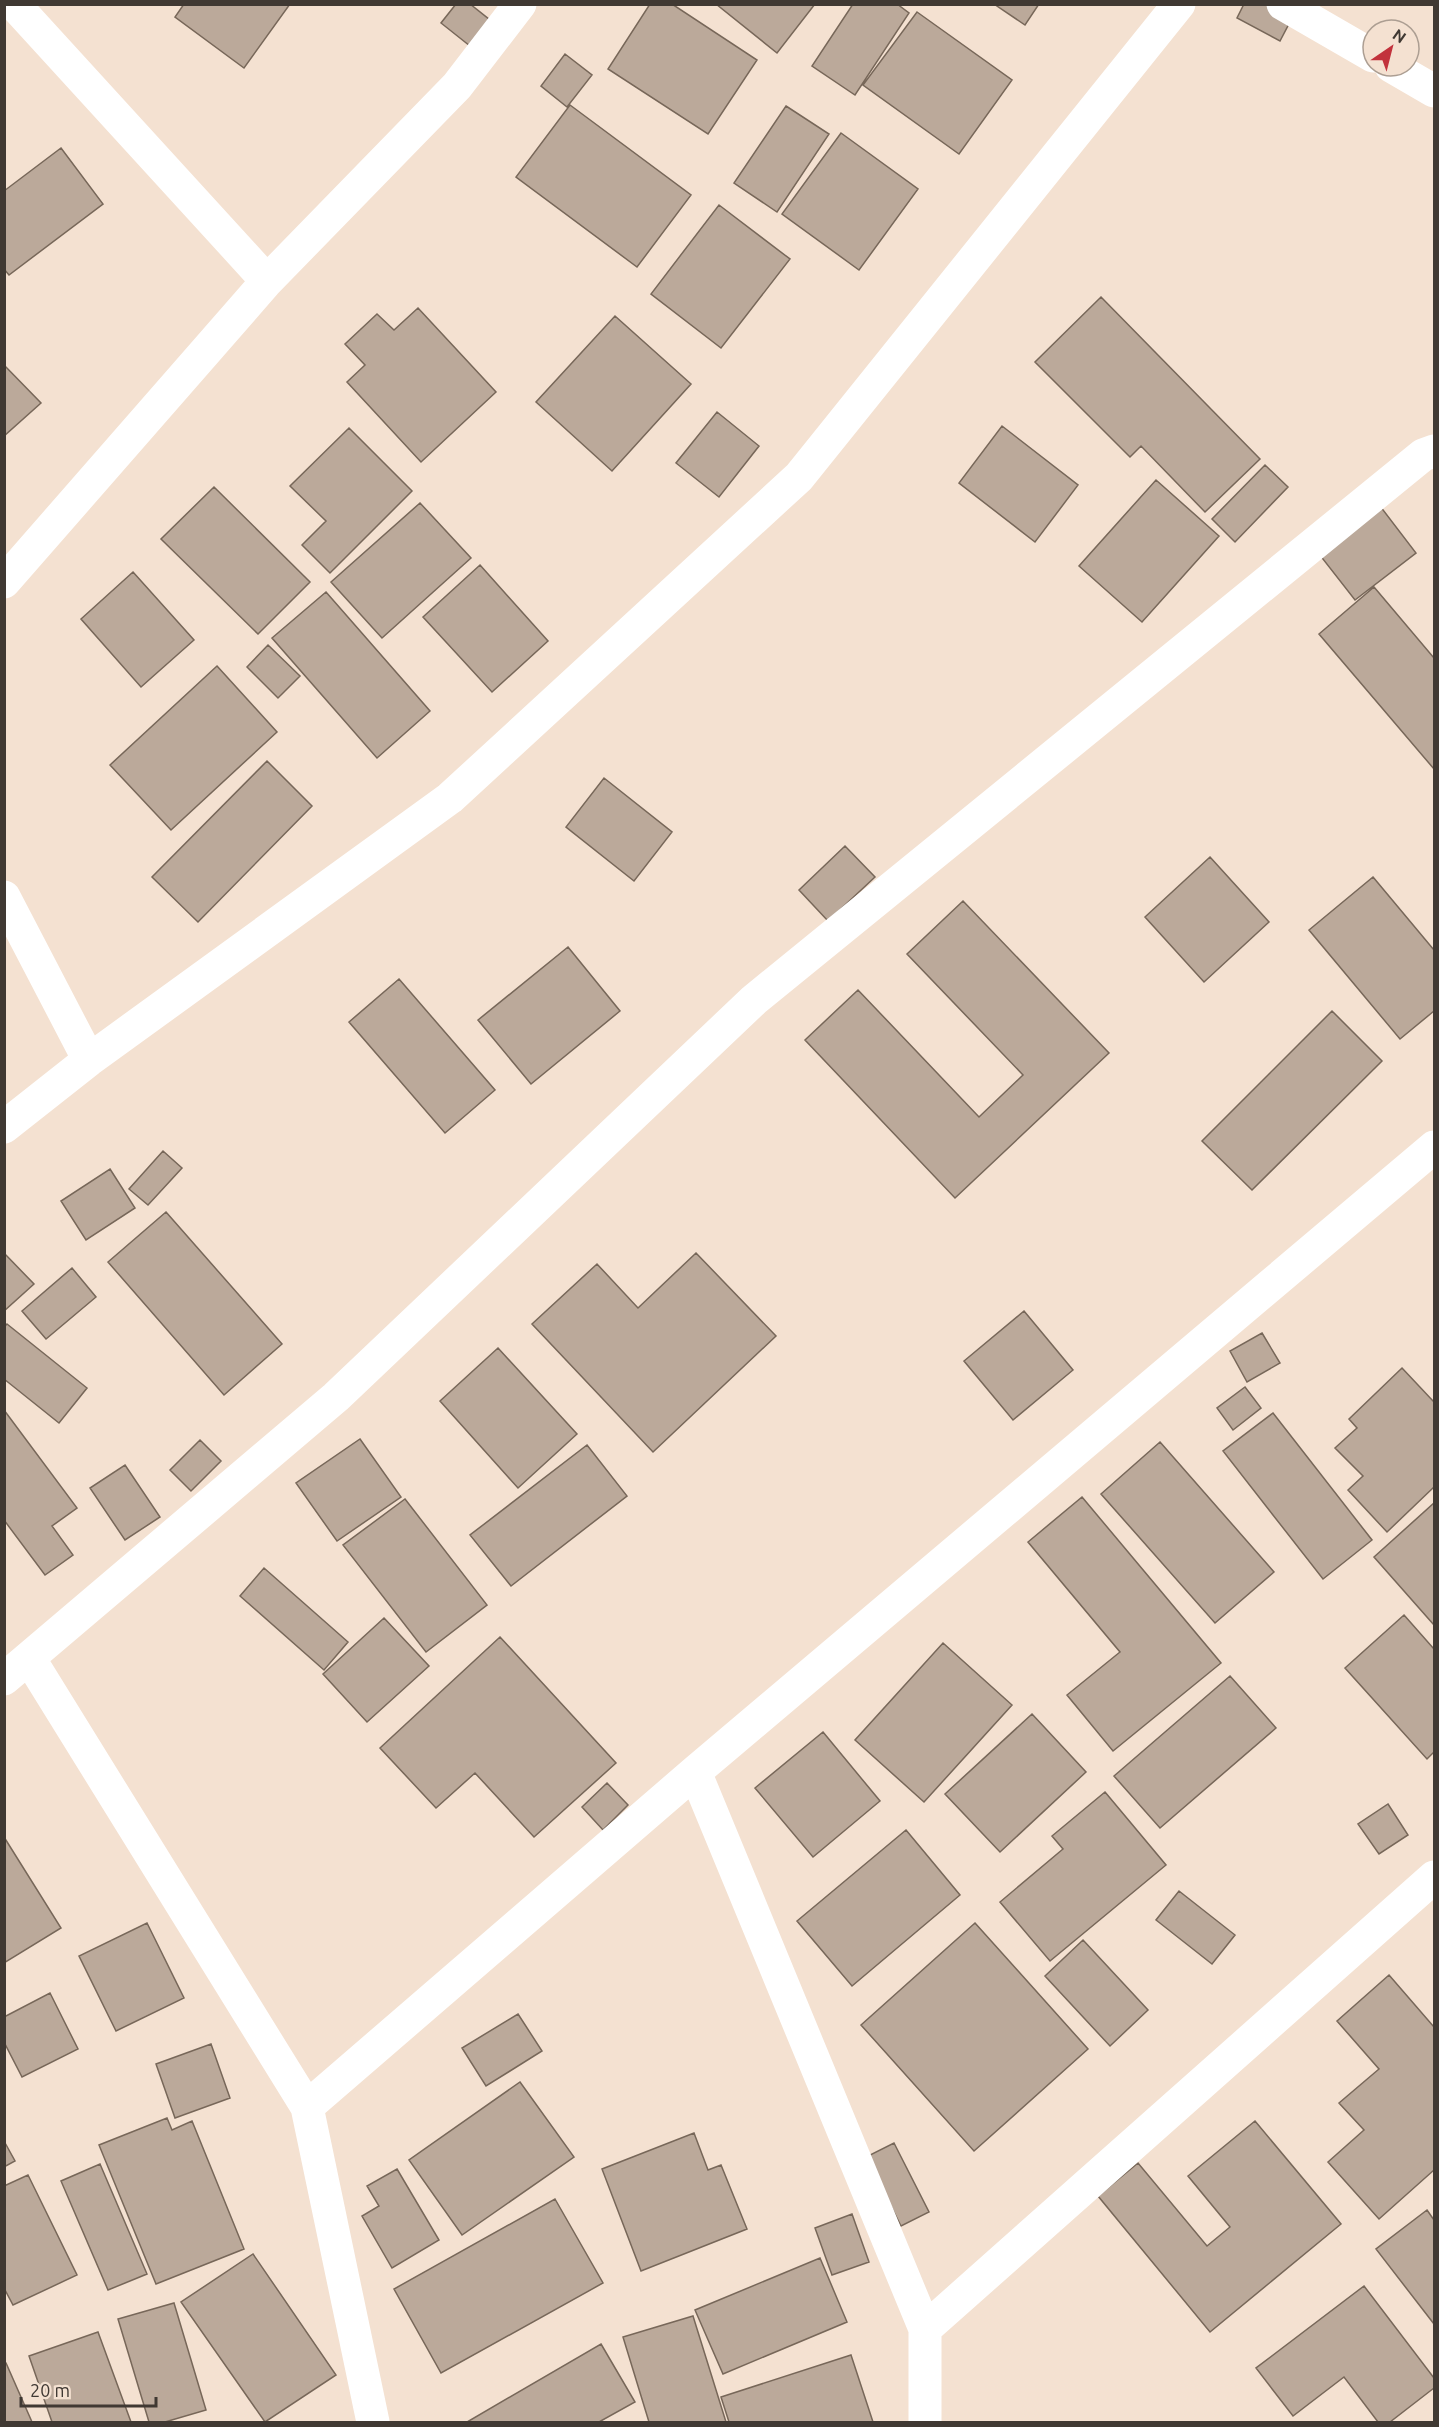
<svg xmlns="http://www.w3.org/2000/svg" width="1439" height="2427" font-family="Ubuntu,sans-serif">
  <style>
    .building { fill: #bba99a; stroke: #776759; stroke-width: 1.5 }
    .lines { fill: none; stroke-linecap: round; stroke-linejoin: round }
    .street { stroke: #fff; stroke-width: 33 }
  </style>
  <rect width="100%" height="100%" fill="#f4e1d1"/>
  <path class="building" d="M184 4H290L244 68 175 17Z
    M456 4H470L490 20 470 46 441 23Z
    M650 4H672L757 60 708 134 608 69Z
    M716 4H815L777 53Z
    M853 4H897L909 13 855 95 812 66Z
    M994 4H1039L1025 25Z
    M1244 4H1265L1292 18 1280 41 1237 18Z
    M917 12 1012 80 959 154 863 85Z
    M565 54 592 75 567 107 541 86Z
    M570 105 691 195 637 267 516 177Z
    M786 106 829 134 777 212 734 183Z
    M841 133 918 189 859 270 782 214Z
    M61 148 103 204 9 275 4 269V191Z
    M719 205 790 259 721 348 651 294Z
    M1101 297 1260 459 1205 512 1141 446 1130 457 1035 362Z
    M418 308 496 392 421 462 347 382 365 365 345 344 377 314 394 330Z
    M615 316 691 384 612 471 536 402Z
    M4 365 41 403 4 436Z
    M717 412 759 446 719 497 676 463Z
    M1002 426 1078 485 1035 542 959 483Z
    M349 428 412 491 330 573 302 545 326 521 290 486Z
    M1265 465 1288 487 1235 542 1212 519Z
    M1156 480 1219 536 1142 622 1079 566Z
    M214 487 310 582 258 634 161 539Z
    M420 503 471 558 382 638 331 582Z
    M1380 506 1416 553 1355 600 1319 554Z
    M480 565 548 641 492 692 423 617Z
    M133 572 194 640 141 687 81 619Z
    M1374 587 1434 658V769L1319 634Z
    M326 592 430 711 377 758 272 638Z
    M268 645 300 676 278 698 247 667Z
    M217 666 277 732 171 830 110 765Z
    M267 761 312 806 198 922 152 877Z
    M604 778 672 832 634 881 566 827Z
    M845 846 875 877 828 921 799 890Z
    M1210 857 1269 922 1204 982 1145 917Z
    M1373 877 1434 950V1011L1400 1039 1309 930Z
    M963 901 1109 1053 955 1198 805 1040 858 990 979 1117 1023 1075 907 954Z
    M568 947 620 1011 531 1084 478 1020Z
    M399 979 495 1090 445 1133 349 1022Z
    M1332 1011 1382 1061 1252 1190 1202 1141Z
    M163 1151 182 1168 148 1205 129 1189Z
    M110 1169 135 1208 86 1240 61 1201Z
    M166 1212 282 1344 224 1395 108 1262Z
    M4 1253 34 1284 4 1311Z
    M696 1253 776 1336 653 1452 532 1324 597 1264 638 1308Z
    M72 1268 96 1297 46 1339 22 1311Z
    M1024 1311 1073 1370 1013 1420 964 1361Z
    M7 1324 87 1388 59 1423 4 1379V1327Z
    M1262 1333 1280 1363 1247 1382 1230 1351Z
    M498 1348 577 1434 518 1488 440 1401Z
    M1402 1368 1434 1402V1487L1387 1532 1348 1490 1363 1476 1335 1448 1357 1428 1349 1419Z
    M1245 1387 1261 1408 1233 1430 1217 1408Z
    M4 1410 77 1508 52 1526 73 1555 45 1575 4 1520Z
    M1273 1413 1372 1540 1323 1579 1223 1451Z
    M360 1439 401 1497 337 1541 296 1483Z
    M200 1440 221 1461 191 1491 170 1470Z
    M1160 1442 1274 1572 1215 1623 1101 1494Z
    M587 1445 627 1496 511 1586 470 1535Z
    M125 1465 160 1517 125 1540 90 1488Z
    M1082 1497 1221 1663 1113 1751 1067 1695 1120 1652 1028 1542Z
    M405 1499 487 1605 426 1652 343 1545Z
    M1434 1503V1625L1374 1557Z
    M264 1568 348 1642 324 1670 240 1596Z
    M1404 1615 1434 1649V1752L1427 1759 1345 1668Z
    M384 1618 429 1666 367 1722 323 1674Z
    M500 1637 616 1763 534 1837 475 1773 436 1808 380 1748Z
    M943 1643 1012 1705 924 1802 855 1740Z
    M1230 1676 1276 1728 1160 1828 1114 1776Z
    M1032 1714 1086 1772 1000 1852 945 1794Z
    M823 1732 880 1801 813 1857 755 1788Z
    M607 1783 628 1805 603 1830 582 1807Z
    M1105 1792 1166 1865 1050 1961 1000 1902 1063 1849 1052 1836Z
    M1388 1804 1408 1835 1379 1854 1358 1824Z
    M906 1830 960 1895 852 1986 797 1921Z
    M4 1837 61 1928 4 1963Z
    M1179 1891 1235 1935 1212 1964 1156 1920Z
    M147 1923 184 1998 116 2031 79 1956Z
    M975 1923 1088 2049 974 2151 861 2025Z
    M1083 1940 1148 2010 1110 2046 1045 1976Z
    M1389 1975 1434 2027V2170L1379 2219 1328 2162 1364 2130 1339 2103 1379 2069 1337 2021Z
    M50 1993 78 2049 22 2077 4 2042V2017Z
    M518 2014 542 2051 486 2086 462 2048Z
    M211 2044 230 2098 175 2118 156 2064Z
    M520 2082 574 2157 462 2235 409 2160Z
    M167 2118 172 2130 192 2121 244 2249 156 2284 99 2145Z
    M1255 2121 1341 2224 1210 2332 1098 2196 1138 2163 1207 2246 1230 2227 1188 2176Z
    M694 2133 708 2170 721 2165 747 2229 641 2271 602 2169Z
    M4 2141 15 2161 4 2167Z
    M894 2143 929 2212 901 2226 866 2157Z
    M100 2164 147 2274 108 2290 61 2181Z
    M397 2169 439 2240 392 2268 362 2216 379 2206 367 2186Z
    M28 2175 77 2275 13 2305 4 2288V2186Z
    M555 2199 603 2283 441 2373 394 2289Z
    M1427 2210 1434 2220V2324L1376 2249Z
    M852 2214 869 2262 832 2275 815 2228Z
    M253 2254 336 2375 265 2422 181 2302Z
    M820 2258 847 2322 723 2374 695 2310Z
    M1364 2286 1434 2378V2388L1390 2422H1378L1344 2377 1293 2416 1256 2368Z
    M174 2303 206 2410 165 2422H149L118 2319Z
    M693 2316 726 2422H649L623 2337Z
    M98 2332 131 2422H52L29 2356Z
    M601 2344 635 2402 599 2422H467Z
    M851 2355 873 2422H729L721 2397Z
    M4 2363H6L32 2422H4Z"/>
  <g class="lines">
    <path class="street" d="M14 4 267 281
      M1283 4 1373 56
      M1391 66 1434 91
      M4 582 267 281 457 86 520 4
      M4 897 89 1060
      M4 1127 89 1060 450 798 799 477 1179 4
      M29 1658 307 2107 373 2422
      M4 1679 336 1397 754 1000 1423 455 1434 451
      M695 1772 925 2329V2422
      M307 2107 695 1772 1434 1147
      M925 2329 1434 1877"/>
  </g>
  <rect width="1439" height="2427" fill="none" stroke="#403933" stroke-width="12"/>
  <g transform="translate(1391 48) rotate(35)"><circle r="28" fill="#f4e1d1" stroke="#ac9e92" stroke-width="1.5"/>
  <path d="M0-4.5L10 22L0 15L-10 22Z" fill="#c2323c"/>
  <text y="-9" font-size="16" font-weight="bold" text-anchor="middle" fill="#403933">N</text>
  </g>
  <path d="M21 2397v9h135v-9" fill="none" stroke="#403933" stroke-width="3"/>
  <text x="30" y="2397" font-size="18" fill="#403933" stroke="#f4e1d1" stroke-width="4.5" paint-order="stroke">20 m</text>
</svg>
